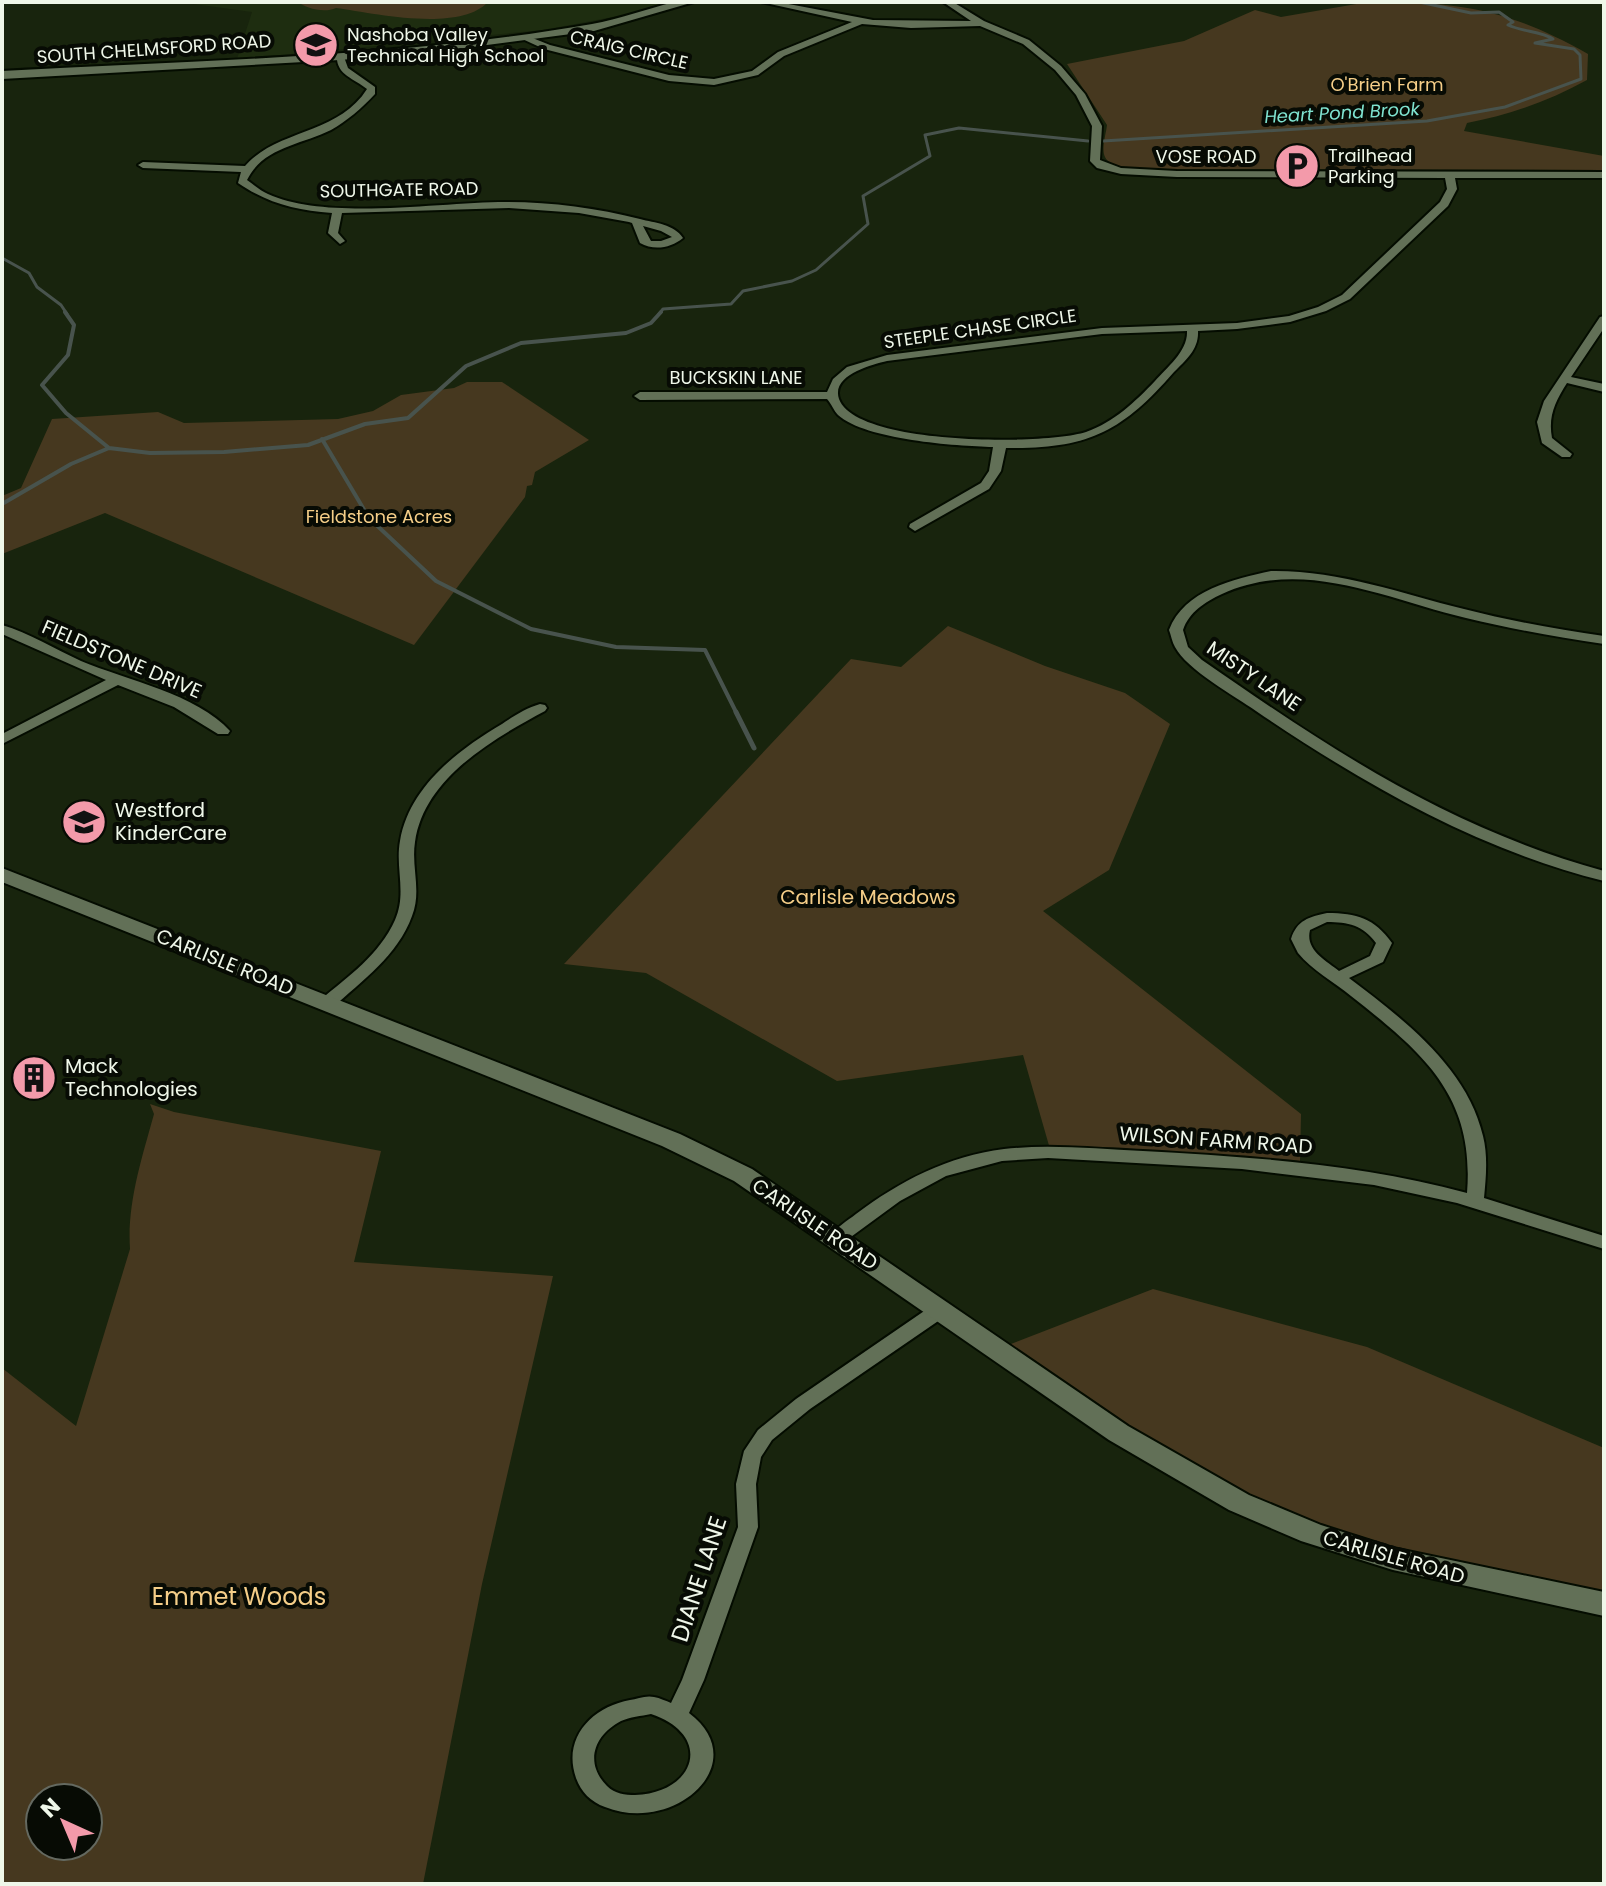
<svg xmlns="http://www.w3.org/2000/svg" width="1606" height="1886" font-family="Poppins,sans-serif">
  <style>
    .built { fill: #1e2d10 }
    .green { fill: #46381f; fill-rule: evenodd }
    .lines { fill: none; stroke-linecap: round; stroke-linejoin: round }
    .stream-far2 { stroke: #48534d; stroke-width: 3 }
    .stream-far1 { stroke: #48534d; stroke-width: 4 }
    .stream { stroke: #48534d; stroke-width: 5 }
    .street-casing { stroke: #040c00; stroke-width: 4 }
    .secondary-casing { stroke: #040c00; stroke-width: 4 }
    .street { fill: #627057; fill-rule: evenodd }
    .secondary { fill: #627057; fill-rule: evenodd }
    .labels { text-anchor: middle; stroke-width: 8; stroke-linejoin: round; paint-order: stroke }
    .far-poi-label { font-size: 18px; fill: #eff7e9; stroke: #070b04; text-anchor: start }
    .far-street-label { font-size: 18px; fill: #eff7e9; stroke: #070b04 }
    .far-park-label { font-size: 18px; fill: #f5ce88; stroke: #070b04 }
    .far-water-label { font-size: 18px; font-style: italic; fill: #7fe3d0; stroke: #070b04 }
    .street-label { font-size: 20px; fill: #eff7e9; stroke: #070b04 }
    .poi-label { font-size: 20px; fill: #eff7e9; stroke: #070b04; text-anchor: start }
    .park-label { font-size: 20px; fill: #f5ce88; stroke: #070b04 }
    .near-street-label { font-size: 24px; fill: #eff7e9; stroke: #070b04 }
    .near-park-label { font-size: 24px; fill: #f5ce88; stroke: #070b04 }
  </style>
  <rect width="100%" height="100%" fill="#18240d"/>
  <path class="built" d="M179 2H668L645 11 543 30 237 59 252 12Z"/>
  <path class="green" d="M298 2H488C459 33 373 13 336 8 323 14 304 7 298 2Z
    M1368 2C1460 2 1506 8 1588 54L1587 80C1549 101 1509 115 1467 123L1464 131 1604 156V170L1178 169C1162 169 1112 173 1105 157 1101 149 1106 134 1107 125L1067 64 1184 41 1255 10 1281 17Z
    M467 382H502L589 440 535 472 532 485 527 486 525 497 414 645 105 513 2 554V496L21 488 52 419 158 412 184 423 338 419 373 411 401 395 454 388Z
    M948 626 1045 666 1125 693 1170 724 1109 870 1043 911 1301 1114 1300 1161 1197 1153 1050 1149 1023 1055 837 1081 646 973 564 964 851 659 901 667Z
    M150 1104 174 1112 381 1151 354 1262 553 1276 482 1584 423 1884H2V1368L76 1426 130 1249C127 1203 142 1158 154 1114ZM88 1798V1846H40V1798Z
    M1153 1289 1367 1347 1604 1448V1595L1324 1538 993 1351Z"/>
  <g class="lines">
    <path class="stream-far2" d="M1103 141 1427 121 1505 107 1581 79 1580 55 1574 49 1535 43 1553 39C1541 31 1523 32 1508 25L1513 22 1499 12 1471 13 1419 2
      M2 258 29 273 37 287 61 305 67 314
      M659 314 663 309 731 304 743 291 792 281 816 270 868 224 863 196 930 156 925 135 959 128 1088 141"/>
    <path class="stream-far1" d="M65 312 74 325 68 355 42 385 66 413 109 448 150 453 224 452 308 445 365 424 408 418 466 366 521 343 626 333 651 323 661 312
      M322 439 369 518 436 581 531 629 616 647 705 650 737 714
      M2 504 71 464 109 448"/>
    <path class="stream" d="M736 712 754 748"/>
    <g class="street-casing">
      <path id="street" d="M761 2H778L873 20 971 21 943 2H953L984 21 1029 40 1061 66 1085 94 1102 126 1100 160 1121 168 1177 171 1604 172V178H1455L1457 189 1448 206 1350 299 1326 311 1290 322 1237 329 1198 331C1199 349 1186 360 1174 372 1121 433 1087 449 1006 448L1001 471 989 489 915 531 909 527 910 524 981 483 989 471 993 447C956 446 866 440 838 415 834 411 831 403 827 399L640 400 634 396 640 392H827L833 379 847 367 887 355 1102 328 1237 323 1289 316 1318 307 1342 295 1440 202 1447 189 1445 178 1177 177 1121 174 1097 168 1090 161 1092 126 1076 95 1055 70 1023 44 980 26 911 28 862 24 784 56 758 75 714 85 669 81 544 49 518 37 525 35 550 45 669 75 714 79 752 71 778 52 852 22ZM1187 331C1188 351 1167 367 1155 381 1135 402 1114 422 1086 432 1046 445 856 446 839 399 831 375 871 365 887 361L1102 334Z
        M337 54H343L348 68 375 87V94C362 108 347 121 331 130 301 145 263 147 247 180 254 185 261 191 268 194 326 221 440 202 506 202 551 202 597 208 640 219 655 223 674 224 683 238 671 248 654 251 640 243L632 223 629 222 579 213 509 208 342 213 338 233 345 241 340 244 328 233 332 213C296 210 269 204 238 183L241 172 143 168 138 165 143 162 245 166C277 129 338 135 367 89 354 78 335 75 337 54ZM643 226 661 231 672 237 661 241H651Z
        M1604 316V328L1571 377 1604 384V392L1567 383C1555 402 1548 416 1552 438L1572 454 1570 457H1562L1542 443 1537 422 1544 401 1600 317Z
        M1271 571C1339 570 1399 593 1464 609 1510 621 1557 629 1604 636V644C1558 637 1511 629 1466 618 1386 599 1303 557 1222 594 1205 602 1189 612 1183 630L1188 647 1202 660C1333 751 1449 828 1604 871V881C1476 849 1364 784 1256 711 1235 696 1187 670 1175 647 1172 642 1171 635 1169 630 1184 590 1234 579 1271 571Z
        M2 625C29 633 55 649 81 661 126 680 197 694 230 731L228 734H218L174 707 118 685 2 744V734L106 680 2 634Z
        M540 704 545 705 547 708 545 711C493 739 424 778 415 842 411 867 422 891 412 916 398 955 362 981 332 1008H320L318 1004 320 1000C348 977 380 954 395 920 407 893 395 868 400 841 409 787 458 750 502 724 514 716 526 708 540 704Z
        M1327 913C1357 913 1374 918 1392 943L1383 962 1349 978C1403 1019 1467 1067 1483 1136 1488 1156 1486 1178 1484 1198L1604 1236V1249L1457 1203 1374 1185 1242 1169 1048 1158 1002 1161 946 1176 900 1201 844 1242H832L829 1238C835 1228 847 1221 856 1214 900 1181 948 1156 1004 1149 1050 1144 1097 1149 1143 1151 1252 1157 1361 1164 1467 1193 1475 1095 1422 1052 1351 996 1334 982 1312 970 1298 953L1291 939C1297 920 1309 917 1327 913ZM1327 922C1348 922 1363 925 1376 943L1370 956 1339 971C1325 960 1305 950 1310 930Z
        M940 1303 947 1305 949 1310 947 1315 810 1409 772 1440 761 1457 756 1484 758 1527 704 1680 689 1713C755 1763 674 1835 605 1807 591 1802 581 1792 576 1778 562 1738 592 1707 630 1700 637 1699 646 1695 654 1697 660 1698 666 1701 671 1703L682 1680 738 1527 736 1484 744 1451 758 1430 796 1399 933 1305ZM651 1714C714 1735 696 1793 635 1795 625 1795 615 1794 607 1786 584 1763 594 1735 621 1721 630 1717 641 1716 651 1714Z"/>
    </g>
    <g class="secondary-casing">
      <path id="secondary" d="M674 2H694L594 31 441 51 340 60 2 79V71C198 60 398 58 592 24 619 19 647 9 674 2Z
        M2 868 680 1134 752 1169 1128 1426 1249 1495 1321 1525 1393 1548 1604 1592V1616L1393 1570 1301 1541 1229 1510 1109 1440 734 1181 662 1146 2 882Z"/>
    </g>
    <use href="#street" class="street"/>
    <use href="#secondary" class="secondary"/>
  </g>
  <defs>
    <g id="school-disc" transform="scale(2.3)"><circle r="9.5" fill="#f39aaa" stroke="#070b04"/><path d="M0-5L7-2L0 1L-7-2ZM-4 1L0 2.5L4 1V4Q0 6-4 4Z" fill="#111"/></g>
    <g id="parking-disc" transform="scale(2.3)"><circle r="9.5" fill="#f39aaa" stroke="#070b04"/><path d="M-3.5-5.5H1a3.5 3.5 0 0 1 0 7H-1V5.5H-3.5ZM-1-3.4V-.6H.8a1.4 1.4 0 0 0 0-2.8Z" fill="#111"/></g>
    <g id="building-disc" transform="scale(2.3)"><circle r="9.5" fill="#f39aaa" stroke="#070b04"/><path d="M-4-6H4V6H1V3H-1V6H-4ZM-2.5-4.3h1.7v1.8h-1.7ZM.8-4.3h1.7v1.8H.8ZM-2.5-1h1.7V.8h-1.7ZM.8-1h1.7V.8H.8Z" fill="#111"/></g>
  </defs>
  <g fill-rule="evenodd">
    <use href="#school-disc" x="316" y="45"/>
    <use href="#parking-disc" x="1297" y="166"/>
    <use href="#school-disc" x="84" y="822"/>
    <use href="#building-disc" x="34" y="1078"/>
  </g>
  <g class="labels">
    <g class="far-poi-label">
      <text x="347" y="41">Nashoba Valley<tspan x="347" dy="21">Technical High School</tspan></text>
      <text x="1328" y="162">Trailhead<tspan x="1328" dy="21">Parking</tspan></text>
    </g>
    <g class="far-street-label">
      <text transform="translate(154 49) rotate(-4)" y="6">SOUTH CHELMSFORD ROAD</text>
      <text transform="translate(629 50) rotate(13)" y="6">CRAIG CIRCLE</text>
      <text x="1206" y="163">VOSE ROAD</text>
      <text transform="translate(399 190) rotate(-1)" y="6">SOUTHGATE ROAD</text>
      <text transform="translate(980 329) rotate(-8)" y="6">STEEPLE CHASE CIRCLE</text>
      <text x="736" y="384">BUCKSKIN LANE</text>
    </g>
    <g class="far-park-label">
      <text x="1387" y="91">O'Brien Farm</text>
      <text x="379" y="523">Fieldstone Acres</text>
    </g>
    <g class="far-water-label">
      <text transform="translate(1342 113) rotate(-3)" y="6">Heart Pond Brook</text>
    </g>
    <g class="street-label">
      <text transform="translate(122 659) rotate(23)" y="7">FIELDSTONE DRIVE</text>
      <text transform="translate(1254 676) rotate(34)" y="7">MISTY LANE</text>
      <text transform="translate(225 962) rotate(22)" y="7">CARLISLE ROAD</text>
      <text transform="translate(1216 1140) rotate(4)" y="7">WILSON FARM ROAD</text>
      <text transform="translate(815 1224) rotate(34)" y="7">CARLISLE ROAD</text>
      <text transform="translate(1394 1557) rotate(16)" y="7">CARLISLE ROAD</text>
    </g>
    <g class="poi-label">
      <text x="115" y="817">Westford<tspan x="115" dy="23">KinderCare</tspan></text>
      <text x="65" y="1073">Mack<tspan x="65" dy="23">Technologies</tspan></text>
    </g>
    <g class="park-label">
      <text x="868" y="904">Carlisle Meadows</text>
    </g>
    <g class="near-street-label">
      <text transform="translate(699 1579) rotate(-72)" y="8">DIANE LANE</text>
    </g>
    <g class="near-park-label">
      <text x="239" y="1605">Emmet Woods</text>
    </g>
  </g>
  <rect width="1606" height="1886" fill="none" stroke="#eff7e9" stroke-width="8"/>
  <g transform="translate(64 1822) rotate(316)"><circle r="38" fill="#070b04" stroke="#646960" stroke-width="2"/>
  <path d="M0-6L14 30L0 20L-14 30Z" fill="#f39aaa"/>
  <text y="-12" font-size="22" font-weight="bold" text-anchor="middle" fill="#eff7e9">N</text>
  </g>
</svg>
